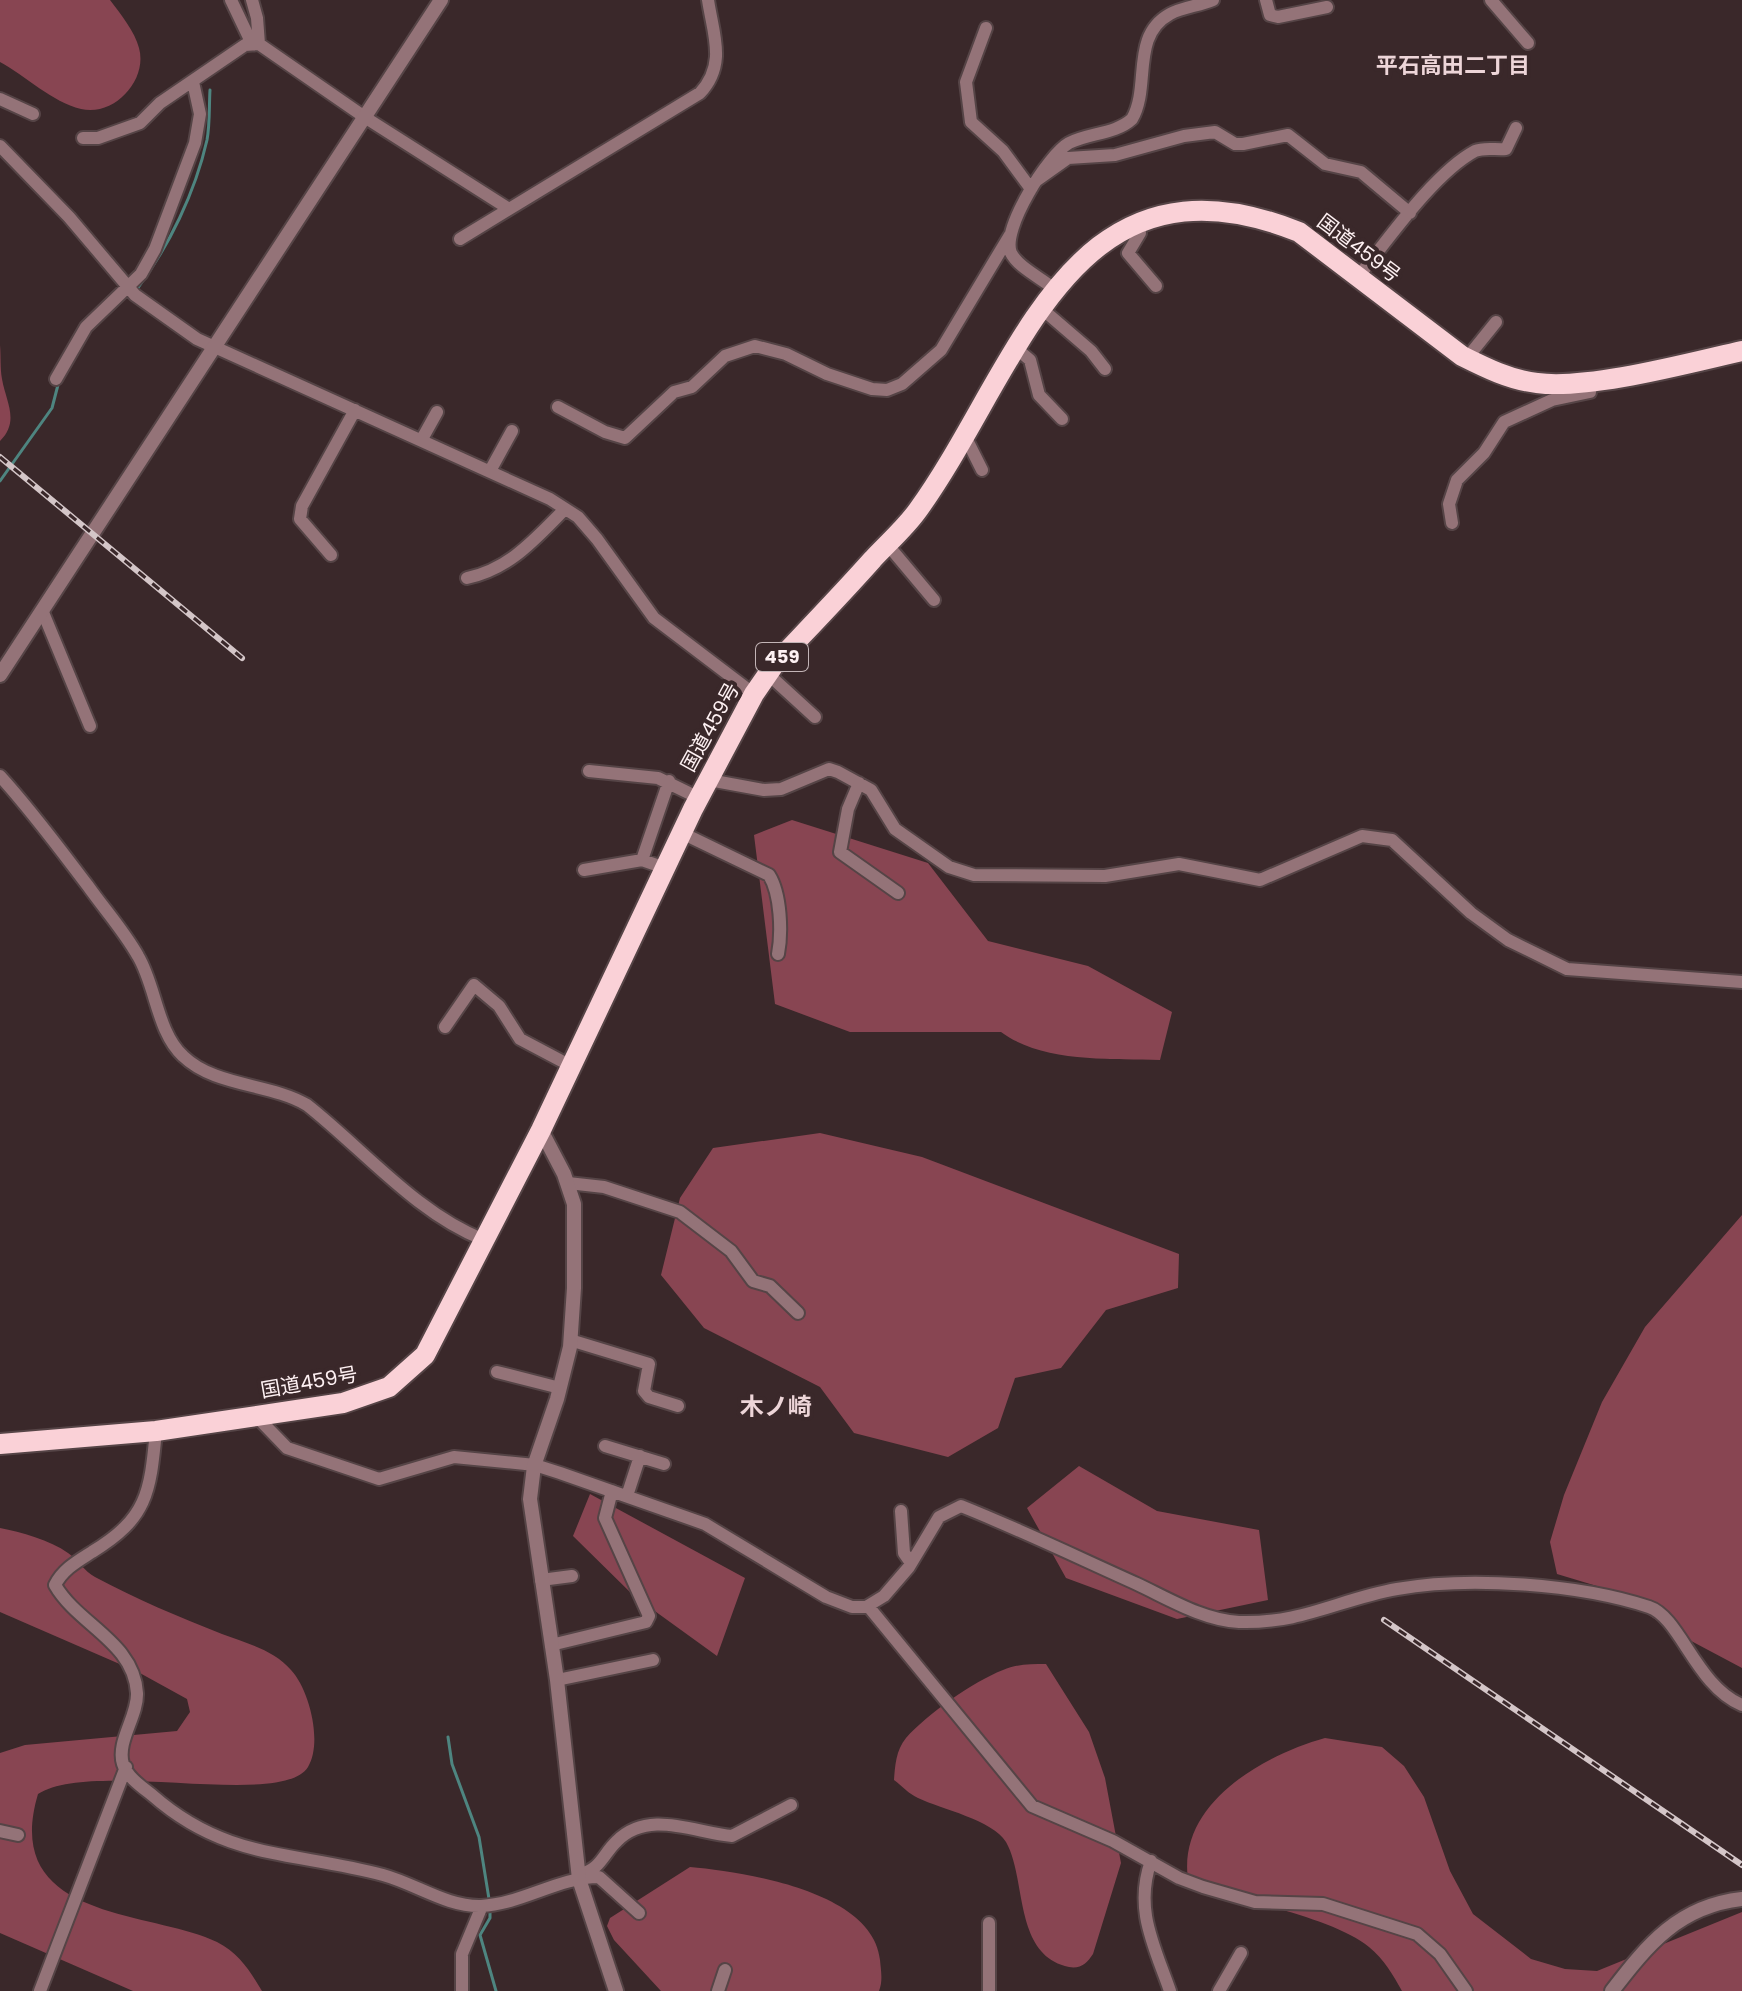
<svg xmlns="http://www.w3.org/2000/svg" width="1742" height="1991" font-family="Poppins,'Noto Sans JP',sans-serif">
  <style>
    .forest { fill: #884552 }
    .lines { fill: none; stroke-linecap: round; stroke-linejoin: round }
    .stream { stroke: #4e8580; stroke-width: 3 }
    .minor-casing { stroke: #554446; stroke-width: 16 }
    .tertiary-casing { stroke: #554446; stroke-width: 18 }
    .trunk-casing { stroke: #554446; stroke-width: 24 }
    .minor { stroke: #947378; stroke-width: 12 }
    .tertiary { stroke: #947378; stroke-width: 14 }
    .trunk { stroke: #fad1d7; stroke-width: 20 }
    .rail-casing { stroke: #d4c6c8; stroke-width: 6 }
    .rail { stroke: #3a282a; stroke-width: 3; stroke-dasharray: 9; stroke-linecap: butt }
    .labels { text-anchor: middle; stroke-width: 8; stroke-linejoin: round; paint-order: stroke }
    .shield { fill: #3a282a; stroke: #c3b5b7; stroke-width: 2 }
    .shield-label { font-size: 18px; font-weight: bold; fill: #fef1f3 }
    .street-label { font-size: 20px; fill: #fef1f3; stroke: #3a282a }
    .neighbourhood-label { font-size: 22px; font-weight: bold; fill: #edd5d8; stroke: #3a282a }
    .quarter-label { font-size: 24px; font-weight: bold; fill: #edd5d8; stroke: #3a282a }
  </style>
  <rect width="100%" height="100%" fill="#3a282a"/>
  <path class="forest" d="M0 0H110C120 13 135 32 139 48 148 80 114 117 81 109 52 102 26 76 0 62Z
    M0 345C1 356 0 368 2 379 6 402 20 421 0 441Z
    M792 820 928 863 988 941 1088 966 1172 1012 1160 1060C1109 1058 1043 1063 1001 1032H850L775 1004 754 835Z
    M820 1133 922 1157 1179 1254 1178 1288 1106 1310 1061 1368 1015 1378 998 1428 948 1457 854 1433 820 1387 704 1328 661 1275 680 1198 713 1148Z
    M1742 1215V1668L1678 1634 1610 1590 1557 1574 1550 1542 1564 1495 1602 1402 1645 1327Z
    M1079 1466 1157 1511 1259 1530 1268 1600 1177 1619 1066 1578 1027 1508Z
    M590 1494 745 1578 717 1656 634 1596 573 1536Z
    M0 1528C21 1532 50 1540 68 1553 78 1560 84 1571 95 1577 136 1599 179 1617 222 1634 246 1643 274 1650 291 1670 309 1689 323 1742 308 1767 282 1809 92 1759 38 1794 0 1922 152 1910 217 1942 239 1953 250 1971 262 1991H133L0 1933V1753L25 1745 177 1731 190 1712 187 1699 138 1672 0 1612Z
    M1046 1664 1089 1732 1105 1778 1121 1863 1093 1954C1087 1963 1081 1969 1069 1967 1013 1955 1027 1879 1006 1842 993 1820 941 1809 918 1798 909 1794 902 1786 894 1780 895 1766 896 1750 906 1738 926 1715 974 1681 1003 1670 1017 1664 1031 1664 1046 1664Z
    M1325 1738 1382 1747 1404 1766 1424 1797 1450 1871 1473 1914 1531 1959 1565 1969 1597 1971 1742 1912V1991H1402C1393 1975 1384 1959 1369 1947 1332 1917 1237 1899 1189 1885 1173 1806 1261 1756 1325 1738Z
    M690 1867C745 1872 873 1891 880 1960 881 1971 883 1981 879 1991H661L614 1940 607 1926 610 1918Z"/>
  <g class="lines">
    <path class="stream" d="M137 289C169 246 195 193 207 140 210 124 209 106 210 90
      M0 481 52 408 59 381
      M448 1737 452 1764 479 1837 489 1899
      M490 1907V1918L480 1935 496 1991"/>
    <g class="minor-casing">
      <path id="minor" d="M231 0 252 44
        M252 0 257 18 259 44
        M1266 0 1270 15 1278 17 1327 7
        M1491 0 1528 43
        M986 28 966 82 971 122 1003 151 1031 189
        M0 99 33 114
        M83 138H98L140 123 160 103 245 45 259 44 366 118 509 209
        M0 146 69 217 135 295 197 339 550 499 578 517 597 539 654 618 754 694
        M1037 180 1068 158 1115 155 1184 136 1215 132 1235 144H1243L1288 135 1325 164 1361 172 1410 213
        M1139 223 1140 233 1128 253 1156 286
        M460 239 700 93C727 64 713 34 708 0
        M1358 277C1387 241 1434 173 1475 151 1484 147 1496 150 1506 149L1516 128
        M1053 288C1041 278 1018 267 1011 253 1001 229 1048 155 1069 143 1088 133 1116 134 1132 119 1151 86 1130 36 1170 14 1183 7 1199 6 1213 0
        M1041 308 1091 351 1105 369
        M1017 349 1030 360 1039 395 1062 419
        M1467 358 1496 322
        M56 379 86 327 141 274 155 249 195 143 200 114 193 82
        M558 407 605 432 625 438 674 392 692 387 725 356 755 346 786 354 827 374 872 389 887 390 902 384 941 350 1010 235
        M965 436 982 470
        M422 439 437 412
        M490 471 512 431
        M1452 523 1449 504 1457 480 1484 453 1504 422 1552 400 1590 392 1591 380
        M887 544 934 600
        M331 555 300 519 302 506 355 410
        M467 578C510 569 535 539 565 509
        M42 610 90 726
        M768 674 815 717
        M589 771 658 778 699 798
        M0 776C32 811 59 848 88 886 105 910 124 931 138 956 156 986 157 1032 183 1056 215 1087 270 1083 307 1105 364 1150 416 1213 484 1240
        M709 780 764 790 781 789 829 769 838 772 871 790 895 829 949 867 974 875 1105 876 1179 864 1260 880 1362 836 1392 840 1471 913 1508 940 1567 969 1742 982
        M859 783 848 809 840 852 898 893
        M682 833 769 875C781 894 782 933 778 954
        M642 860 669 781
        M584 870 642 860 665 868
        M445 1027 474 985 499 1006 520 1039 571 1066
        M568 1183 604 1187 680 1212 731 1251 753 1281 770 1286 798 1313
        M570 1340 649 1364 644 1391 649 1397 678 1406
        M497 1372 560 1388
        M255 1415 287 1448 379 1479 454 1457 535 1465 560 1473 705 1524 826 1597 852 1607H866L884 1596 909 1567 939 1517 961 1506C1021 1530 1079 1558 1137 1584 1169 1599 1203 1620 1239 1622 1302 1624 1340 1599 1397 1589 1469 1576 1579 1584 1649 1607 1680 1617 1696 1686 1742 1705
        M156 1431C150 1492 148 1518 92 1552 78 1561 63 1569 55 1585 78 1625 134 1642 137 1693 138 1716 116 1742 123 1764 127 1777 142 1787 152 1795 227 1861 294 1851 383 1875 416 1884 447 1907 481 1906 522 1904 559 1877 599 1877L639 1913
        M605 1446 664 1464
        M627 1496 640 1456
        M901 1511 904 1553 911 1563
        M541 1580 572 1576
        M868 1606 1032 1806 1113 1841 1179 1878 1203 1887 1255 1902 1323 1904 1417 1934 1440 1954 1466 1991
        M551 1645 646 1622 649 1616 605 1518 612 1491
        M557 1680 653 1660
        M0 1831 18 1835
        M1151 1861C1134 1909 1154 1945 1170 1991
        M581 1874C601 1869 603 1854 617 1841 649 1809 695 1833 732 1836L791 1805
        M40 1991 126 1767
        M462 1991V1954L482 1906
        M718 1991 725 1970
        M989 1991V1923
        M1219 1991 1241 1953"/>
    </g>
    <g class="tertiary-casing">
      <path id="tertiary" d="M0 675 441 0
        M541 1130 564 1174 574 1204V1288L570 1347 557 1399 534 1466 530 1499 557 1680 579 1879 616 1991
        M1612 1991C1648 1944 1679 1906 1742 1899"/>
    </g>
    <g class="trunk-casing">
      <path id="trunk" d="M0 1444 156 1431 343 1403 389 1387 425 1355 541 1130 693 809 754 694 774 665C807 630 841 595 873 559 888 543 906 527 918 510 1021 367 1070 140 1299 232L1462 356C1486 368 1510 380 1537 383 1589 390 1689 363 1742 351"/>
    </g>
    <use href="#minor" class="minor"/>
    <use href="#tertiary" class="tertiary"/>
    <use href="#trunk" class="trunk"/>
    <g class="rail-casing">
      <path id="rail" d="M0 457 242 658
        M1384 1620 1742 1865"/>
    </g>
    <use href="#rail" class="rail"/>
  </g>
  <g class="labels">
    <rect class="shield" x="756" y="643" width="52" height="28" rx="6"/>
    <g class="shield-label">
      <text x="782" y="663">459</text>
    </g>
    <g class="street-label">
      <text transform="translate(1359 248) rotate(37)" y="7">国道459号</text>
      <text transform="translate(710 727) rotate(-61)" y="7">国道459号</text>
      <text transform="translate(309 1382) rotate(-10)" y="7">国道459号</text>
    </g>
    <g class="neighbourhood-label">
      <text x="1453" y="73">平石高田二丁目</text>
    </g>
    <g class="quarter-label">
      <text x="776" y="1415">木ノ崎</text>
    </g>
  </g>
</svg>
